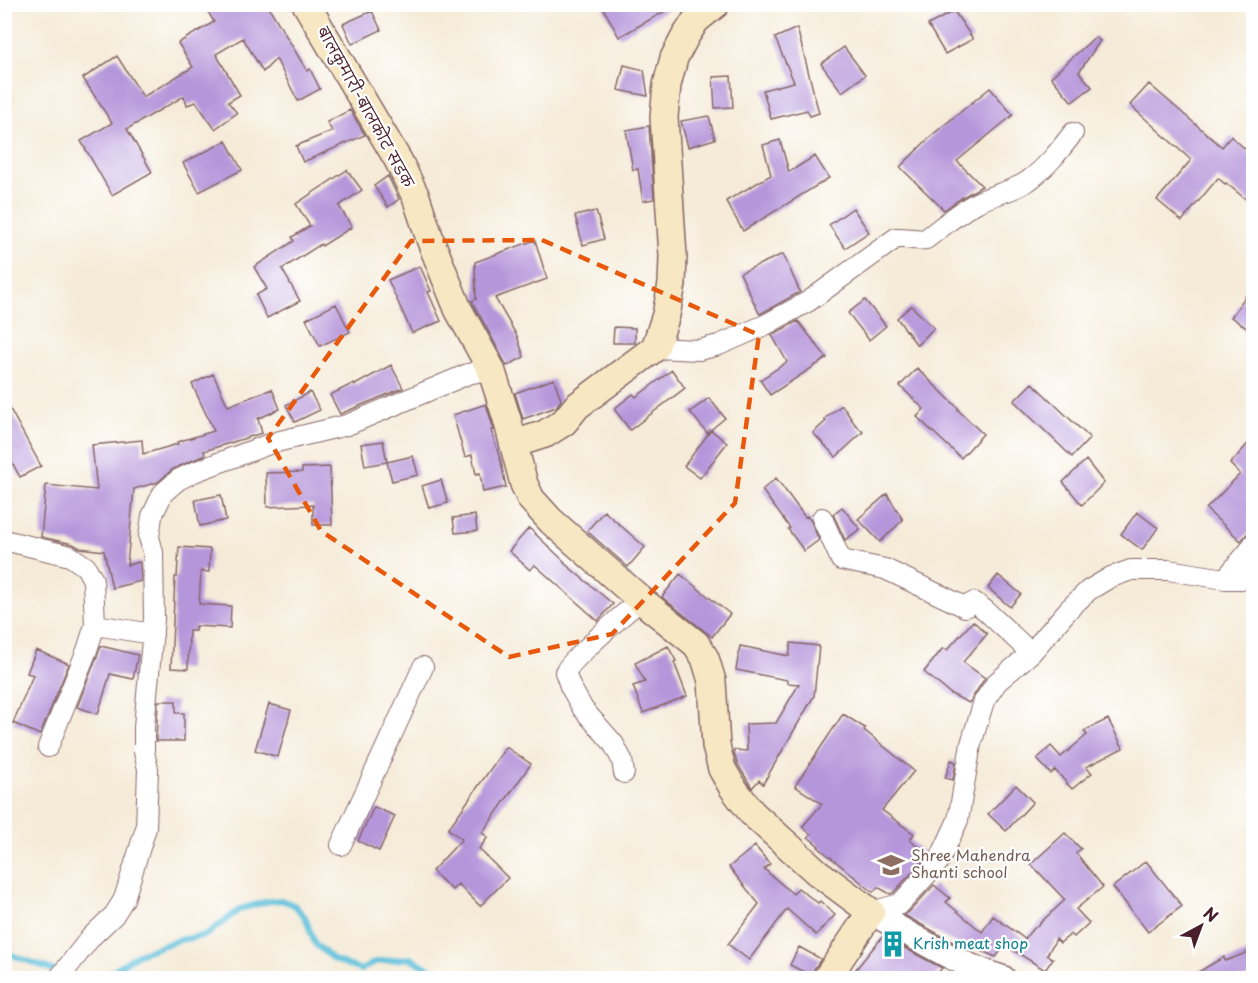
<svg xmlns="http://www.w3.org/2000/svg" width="1258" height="983" font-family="'Playpen Sans','Playpen Sans Deva',sans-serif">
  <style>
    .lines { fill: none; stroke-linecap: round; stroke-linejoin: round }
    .stream { stroke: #5cc0da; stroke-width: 6 }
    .building { fill: #b696da }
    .minor-casing { stroke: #866668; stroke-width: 22 }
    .tertiary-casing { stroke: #866668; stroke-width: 27 }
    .secondary-casing { stroke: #866668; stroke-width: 30 }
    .minor { stroke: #fff; stroke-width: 20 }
    .tertiary { stroke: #fff; stroke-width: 24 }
    .secondary { stroke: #f7e8c3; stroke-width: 27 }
    .marked { fill: none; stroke: #e8590c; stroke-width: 4.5; stroke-dasharray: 12 8; stroke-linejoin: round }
    .labels { text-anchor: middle; stroke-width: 4.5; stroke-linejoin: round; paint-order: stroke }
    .street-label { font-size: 15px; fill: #4a1f2b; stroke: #fff }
    .education-label { font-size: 15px; fill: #785e54; stroke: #fff; text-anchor: start }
    .culture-label { font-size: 15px; fill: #0d838f; stroke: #fff; text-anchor: start }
  </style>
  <rect width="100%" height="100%" fill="#fff"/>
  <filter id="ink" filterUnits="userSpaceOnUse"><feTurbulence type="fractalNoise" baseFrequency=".0167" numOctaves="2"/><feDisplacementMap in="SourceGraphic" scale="12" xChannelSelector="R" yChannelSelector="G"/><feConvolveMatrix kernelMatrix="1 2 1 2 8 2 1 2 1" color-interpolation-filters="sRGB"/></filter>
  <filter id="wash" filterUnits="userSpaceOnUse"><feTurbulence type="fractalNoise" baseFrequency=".008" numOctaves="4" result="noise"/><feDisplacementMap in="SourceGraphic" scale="24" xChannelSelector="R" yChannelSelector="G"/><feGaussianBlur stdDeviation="1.35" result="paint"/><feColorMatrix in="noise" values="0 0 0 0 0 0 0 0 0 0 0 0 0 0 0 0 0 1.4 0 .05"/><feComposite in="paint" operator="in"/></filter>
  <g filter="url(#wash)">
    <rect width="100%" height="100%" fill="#f5ebd8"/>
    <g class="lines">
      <path class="stream" d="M4 952 58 972
        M67 975 81 978
        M102 978 138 954 179 940 206 935 240 909 265 902 281 900 294 905 305 917 315 944 334 960 361 970 375 962 410 958 432 970 441 978"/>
    </g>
    <g id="blocks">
      <path class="building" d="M216 4H267L307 71 310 69 320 89 298 101 276 59 263 72 243 38 216 54 240 95 228 102 237 113 215 129 196 102 187 105 184 96 127 129 152 172 112 195 81 141 112 123 83 78 117 56 143 97 193 67 178 43 214 22 207 10Z
        M601 4H678L619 37Z
        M372 11 381 30 352 44 343 24Z
        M954 11 973 39 945 54 928 25Z
        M797 28 819 113 810 116 807 110 771 119 763 90 794 82 775 38Z
        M1095 37 1100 41 1079 72 1092 87 1072 102 1051 77Z
        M844 47 865 75 842 92 821 64Z
        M624 65 644 70 648 96 618 90Z
        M731 76 733 107 715 108 713 77Z
        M1149 84 1222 147 1231 136 1254 157V206L1226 183 1225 184 1218 178 1182 221 1157 200 1191 160 1130 105Z
        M990 88 1013 115 957 161 982 186 963 197 944 210 900 167 932 135Z
        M350 110 365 135 303 162 296 146 332 131 327 122Z
        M709 116 715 139 688 147 681 121Z
        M649 126 654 199 643 201 638 169 633 170 626 130Z
        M780 140 789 172 815 156 829 178 743 231 726 201 771 175 763 145Z
        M226 141 242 170 199 192 183 163Z
        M347 170 362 190 339 206 352 227 322 246 321 244 282 269 300 301 267 318 256 295 267 289 254 267 294 241 292 237 310 226 296 204Z
        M388 176 399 199 388 207 374 186Z
        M853 208 869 232 845 248 829 225Z
        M596 211 604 239 583 245 575 216Z
        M535 240 547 279 495 298 517 336 524 357 507 366 472 301 476 299 475 262Z
        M783 254 800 292 760 314 759 313 740 273Z
        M420 266 431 291 428 292 441 321 412 333 388 280Z
        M1254 284V333L1231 317Z
        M865 300 886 326 869 340 848 313Z
        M336 304 350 332 320 346 306 319Z
        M911 306 934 328 917 345 897 318Z
        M798 321 827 358 770 395 760 380 787 362 772 335Z
        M614 327 635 328V343H613Z
        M391 365 403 388 340 414 330 395 354 383 355 385Z
        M917 368 959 409 958 410 983 434 961 458 917 417 924 409 900 386Z
        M672 370 685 388 630 430 614 409 633 394 636 397Z
        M213 374 228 406 272 389 280 409 257 419H258L262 433 204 451 205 455 173 469 158 482 134 489 127 565 140 562 141 581 112 588 104 551 80 548 73 544 41 537 46 485 97 490 92 445 142 440 143 454 178 444 177 442 214 431 192 384Z
        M554 379 561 400 556 407 523 419 515 393Z
        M1032 383 1090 438 1072 457 1014 401Z
        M310 392 320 410 295 422 286 405Z
        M4 398 41 466 20 477 4 448Z
        M709 398 725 418 707 433 690 412Z
        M486 404 494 430H491L501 462 506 487 483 492 480 473 476 474 472 455 465 457 453 415Z
        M842 405 854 423 863 432 836 457 813 433 826 421 824 419Z
        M711 430 727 443 700 478 684 466Z
        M1254 437V531L1248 533 1241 541 1206 509 1240 474 1230 464Z
        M383 441 387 462 365 466 361 444Z
        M413 456 418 475 392 481 387 462Z
        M1086 460 1104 483 1082 505 1063 482Z
        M330 467 332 525H313V505L267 507 266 473 302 472V468Z
        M776 478 805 517 807 516 811 521 819 540 804 551 788 529 790 528 762 490Z
        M441 480 448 503 429 508 422 486Z
        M887 494 903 520 880 542 858 519Z
        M221 495 226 520 200 526 195 500Z
        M842 507 860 529 845 540 833 514Z
        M604 511 645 547 628 567 587 531Z
        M1137 512 1158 528 1142 550 1121 534Z
        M475 515 477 531 455 533 453 518Z
        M529 528 565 562 564 563 613 604 598 621 535 565 530 570 509 551Z
        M179 547 210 549 209 572 201 571 199 604 231 606 230 628 195 626V631H189L188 669 171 668 175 577H177Z
        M680 574 730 614 712 637 662 597Z
        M998 575 1021 594 1010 607 988 588Z
        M973 621 987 634 963 662 985 678 969 703 951 694 924 672 943 648 947 650Z
        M791 643 819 646 814 696 763 784 759 780 752 788 737 763 734 753V750L747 751 746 724 776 723 799 684 787 683V680L736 670 740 646 789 656Z
        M101 646 138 655 133 679 110 674 98 714 77 707Z
        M668 646 676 661 674 662 687 696 643 713 633 686 645 682 635 663Z
        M36 650 69 664 40 735 13 723 33 675 27 673Z
        M158 701H176V713H184V741H156Z
        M269 704 291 710 278 757 255 750Z
        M843 714 865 728 864 730 914 771 882 810 914 834 910 840 927 856 893 893 890 894 878 887 873 892 818 847 819 846 808 837 811 834 802 827 822 804 795 786Z
        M1108 719 1123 748 1086 767 1092 773 1072 789 1055 770 1051 774 1037 759 1051 746 1061 757 1087 735 1084 731Z
        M506 747 531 764 482 833 488 837 479 849 508 878 480 906 458 884 452 890 432 871 462 839 448 829Z
        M951 760 956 762 953 780 945 778Z
        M1016 785 1033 802 1006 831 988 814Z
        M374 807 395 816 379 851 358 841Z
        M1065 833 1081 849 1076 853 1103 887 1076 909 1089 923 1074 937 1071 934 1060 943 1056 939 1047 955 1053 959 1045 970 1005 945 996 957 963 943 960 946 904 915 909 912 934 885 950 898 946 902 982 932 993 916 1025 939 1029 933 1065 900 1031 864Z
        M755 846 770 864 764 869 793 894 798 888 818 903 820 901 835 915 816 935 787 909 749 960 728 944 759 904 729 867Z
        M1146 861 1182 906 1148 932 1113 887Z
        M883 936 912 952 942 968 934 978H846L849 973 852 974Z
        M799 947 821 959 814 969 812 976 790 965Z
        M1254 950V978H1188L1224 957 1225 961Z"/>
    </g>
  </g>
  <g filter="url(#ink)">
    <use href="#blocks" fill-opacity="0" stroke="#866668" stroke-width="1.5"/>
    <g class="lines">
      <g class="minor-casing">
        <path id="minor" d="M655 348 699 350 719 345 765 325 809 301 896 238C906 237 916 241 926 239 942 227 959 212 976 203 993 194 1012 192 1028 181 1046 168 1060 150 1073 133
          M822 518 841 560 885 569 965 607 974 602 985 610 1031 653
          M4 540 70 556 86 567 93 580 95 625 87 650 48 747
          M1225 579H1254
          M95 625 153 634
          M624 773 622 760 613 743 583 709 570 686 565 672C572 661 582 653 591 644 607 629 623 614 641 600
          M341 845 423 667
          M871 912 900 904 939 861 958 820 971 744 984 701 997 682 1031 653 1069 609 1089 590 1111 577 1131 570H1168L1225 579 1249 551 1254 543
          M59 978 91 937 114 915 124 899 146 828 148 769 144 752V727L154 619 153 552 149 537 152 516 163 493 178 480 194 472 272 443 347 425 468 374 491 369"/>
      </g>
      <g class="tertiary-casing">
        <path id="tertiary" d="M871 912C913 936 956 964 1003 978"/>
      </g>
      <g class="secondary-casing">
        <path id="secondary" d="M306 4 398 160 416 197 430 239 458 309 491 369 507 419 524 484 531 499 551 521 641 600 696 644 705 658 712 681 716 746 722 769 733 788 752 813 817 872 871 912 827 978
          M514 444 545 434 564 422 577 406 655 348 666 315 672 284 673 256 664 117 667 85 674 58 685 37 696 20 716 4"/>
      </g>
      <use href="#minor" class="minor"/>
      <use href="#tertiary" class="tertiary"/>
      <use href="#secondary" class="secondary"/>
    </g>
  </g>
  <path class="marked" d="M542 240 759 335 735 503 612 634 509 657 321 531 268 438 411 241Z"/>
  <defs>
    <g id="school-bare" transform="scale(2.07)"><path d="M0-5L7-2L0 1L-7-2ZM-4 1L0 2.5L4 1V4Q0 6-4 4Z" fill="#8d6e63" stroke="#fff" stroke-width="2.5" paint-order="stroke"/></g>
    <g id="building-bare" transform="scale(2.07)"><path d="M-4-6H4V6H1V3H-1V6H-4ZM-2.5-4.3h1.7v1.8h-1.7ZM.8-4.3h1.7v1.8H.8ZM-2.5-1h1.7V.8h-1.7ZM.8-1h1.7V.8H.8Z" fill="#0f9aa8" stroke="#fff" stroke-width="2.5" paint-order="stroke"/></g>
  </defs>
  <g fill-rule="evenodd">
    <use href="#school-bare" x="891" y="865"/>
    <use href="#building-bare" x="893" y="944"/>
  </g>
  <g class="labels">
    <g class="street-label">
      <text transform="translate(365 107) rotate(61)" y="5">बालकुमारी-बालकोट सडक</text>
    </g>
    <g class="education-label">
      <text x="911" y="861">Shree Mahendra<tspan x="911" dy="17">Shanti school</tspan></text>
    </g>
    <g class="culture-label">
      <text x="913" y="949">Krish meat shop</text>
    </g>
  </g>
  <rect width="1258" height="983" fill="none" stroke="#fff" stroke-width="24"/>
  <g transform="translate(1201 926) rotate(41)" stroke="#ffffff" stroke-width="4.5" paint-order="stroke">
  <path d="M0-4.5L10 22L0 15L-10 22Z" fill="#4a1f2b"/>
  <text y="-9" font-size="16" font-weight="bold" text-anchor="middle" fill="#4a1f2b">N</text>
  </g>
</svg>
